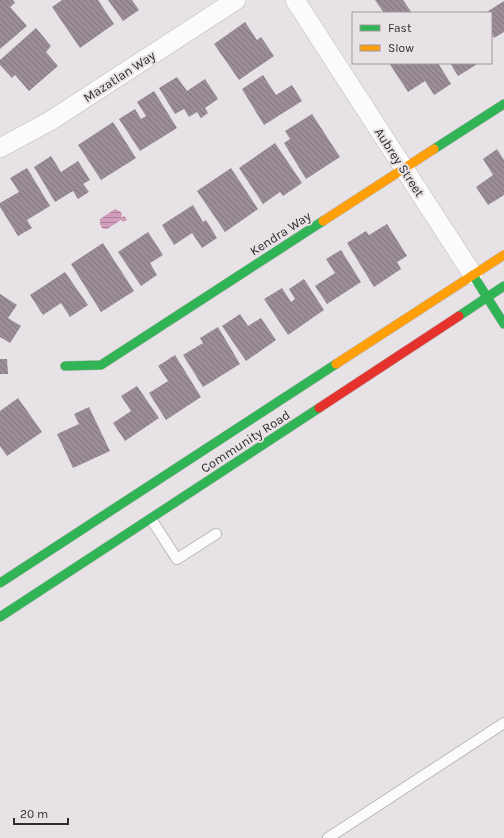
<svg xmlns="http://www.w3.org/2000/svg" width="504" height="838" font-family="Karla,sans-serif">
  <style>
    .water { fill: url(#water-rules) }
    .building { fill: url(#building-back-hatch) }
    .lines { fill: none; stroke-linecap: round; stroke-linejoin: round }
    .lane-casing { stroke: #bcb8bb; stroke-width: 12 }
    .street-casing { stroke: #bcb8bb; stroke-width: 20 }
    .fast-casing { stroke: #bcb8bb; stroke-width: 10 }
    .slow-casing { stroke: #bcb8bb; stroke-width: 10 }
    .jam-casing { stroke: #bcb8bb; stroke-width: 10 }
    .lane { stroke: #fbfbfb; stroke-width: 10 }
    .street { stroke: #fbfbfb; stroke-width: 19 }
    .fast { stroke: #30b455; stroke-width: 9 }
    .slow { stroke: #ff9f0a; stroke-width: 9 }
    .jam { stroke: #e5322d; stroke-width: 9 }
    .labels { text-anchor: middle; stroke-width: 4; stroke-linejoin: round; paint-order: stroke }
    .street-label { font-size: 13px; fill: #302d2e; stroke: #e8e1e5 }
  </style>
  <defs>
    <pattern id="water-rules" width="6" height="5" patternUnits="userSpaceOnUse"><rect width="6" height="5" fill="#d19dbc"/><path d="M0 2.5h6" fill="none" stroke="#aa8099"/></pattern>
    <pattern id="building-back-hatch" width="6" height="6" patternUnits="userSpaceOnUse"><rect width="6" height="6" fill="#9b8d96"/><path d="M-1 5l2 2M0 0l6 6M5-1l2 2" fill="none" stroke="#7f747b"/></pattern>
  </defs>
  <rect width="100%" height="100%" fill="#e7e2e5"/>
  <path class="water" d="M115 209 121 212 122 215 121 218 124 216 126 218 127 220 123 222 121 220 107 229 102 228 100 224V219Z"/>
  <path class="building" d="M0 0H13L15 3 10 7 27 26 0 49Z
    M62 0H98L114 24 80 48 52 7Z
    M108 0H132L139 10 123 21Z
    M375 0H403L412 13H384Z
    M504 1V32L494 38 491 33V13H485Z
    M245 22 257 40 261 37 274 56 239 80 214 44Z
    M36 28 51 46 46 52 58 66 29 91 15 75 12 78 0 65V60Z
    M389 63H438L451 84 434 95 425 81 408 92Z
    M450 63H479L458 76Z
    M263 75 276 95 292 85 302 101 264 125 242 89Z
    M177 77 187 91 205 79 218 99 205 108 208 113 201 118 197 112 189 117 184 109 175 114 159 88Z
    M154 91 177 128 140 151 119 119 135 109 141 119 146 116 137 102Z
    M312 114 340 157 306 179 284 143 290 139 285 131Z
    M113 122 136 158 101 180 78 145Z
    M275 143 302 183 283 196 280 192 263 204 239 168Z
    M497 149 504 160V195L488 205 476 187 493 175 483 159Z
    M51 156 61 172 78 161 90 180 83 184 89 192 78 199 73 191 55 202 34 167Z
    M27 168 50 206 27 220 32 228 18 236 0 207V203L19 192 10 178Z
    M231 168 258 209 225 232 197 191Z
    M193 205 203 222 206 220 217 238 202 248 192 233 174 245 162 225Z
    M387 224 407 256 397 262 401 269 374 287 347 243 366 231 369 235Z
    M148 232 163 255 150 263 157 275 141 286 118 252Z
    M103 243 134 291 101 312 71 264Z
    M341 250 361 282 327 304 315 286 335 273 326 259Z
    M65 272 88 305 70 317 61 303 43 315 30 295Z
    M304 279 324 310 288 335 264 299 282 288 291 302 295 299 289 289Z
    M0 294 17 305 8 318 21 326 10 343 0 337Z
    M240 314 248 326 261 318 276 340 246 361 222 326Z
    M218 327 240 364 203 387 183 355 203 343 200 338Z
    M175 355 201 397 166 420 149 393 168 381 158 366Z
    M0 359H7L8 374H0Z
    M137 386 159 418 125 441 113 423 131 411 121 396Z
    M18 398 42 432 7 456 0 446V411Z
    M89 407 110 451 73 468 57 434 79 424 74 414Z"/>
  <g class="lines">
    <g class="lane-casing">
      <path id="lane" d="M151 519 177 559 216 534
        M328 838 504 723"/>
    </g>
    <g class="street-casing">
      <path id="street" d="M295 0 473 275
        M0 148 50 121 236 0"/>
    </g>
    <g class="fast-casing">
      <path id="fast" d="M434 149 504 104
        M473 275 504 324
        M459 316 504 286
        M65 366 101 365 323 221
        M0 583 336 364
        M0 617 319 408"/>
    </g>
    <g class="slow-casing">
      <path id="slow" d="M323 221 434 149
        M336 364 504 255"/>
    </g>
    <g class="jam-casing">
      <path id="jam" d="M319 408 459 316"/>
    </g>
    <use href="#lane" class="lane"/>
    <use href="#street" class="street"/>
    <use href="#fast" class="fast"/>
    <use href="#slow" class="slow"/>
    <use href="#jam" class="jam"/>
  </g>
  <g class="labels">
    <g class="street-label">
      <text transform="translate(119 76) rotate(-33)" y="5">Mazatlan Way</text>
      <text transform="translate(400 162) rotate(57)" y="5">Aubrey Street</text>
      <text transform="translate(280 233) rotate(-33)" y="5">Kendra Way</text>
      <text transform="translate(245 441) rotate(-33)" y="5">Community Road</text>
    </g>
  </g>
  <rect x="352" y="12" width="140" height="52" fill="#e8e1e5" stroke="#9e999c"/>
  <rect x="360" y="25" width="20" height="6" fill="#30b455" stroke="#9e999c"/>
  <text x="388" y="32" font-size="12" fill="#302d2e">Fast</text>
  <rect x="360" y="45" width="20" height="6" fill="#ff9f0a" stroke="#9e999c"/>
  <text x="388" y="52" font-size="12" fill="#302d2e">Slow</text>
  <path d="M14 818v6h54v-6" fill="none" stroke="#302d2e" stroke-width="2"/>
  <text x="20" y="818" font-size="12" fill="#302d2e" stroke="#e8e1e5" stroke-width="3" paint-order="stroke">20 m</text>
</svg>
